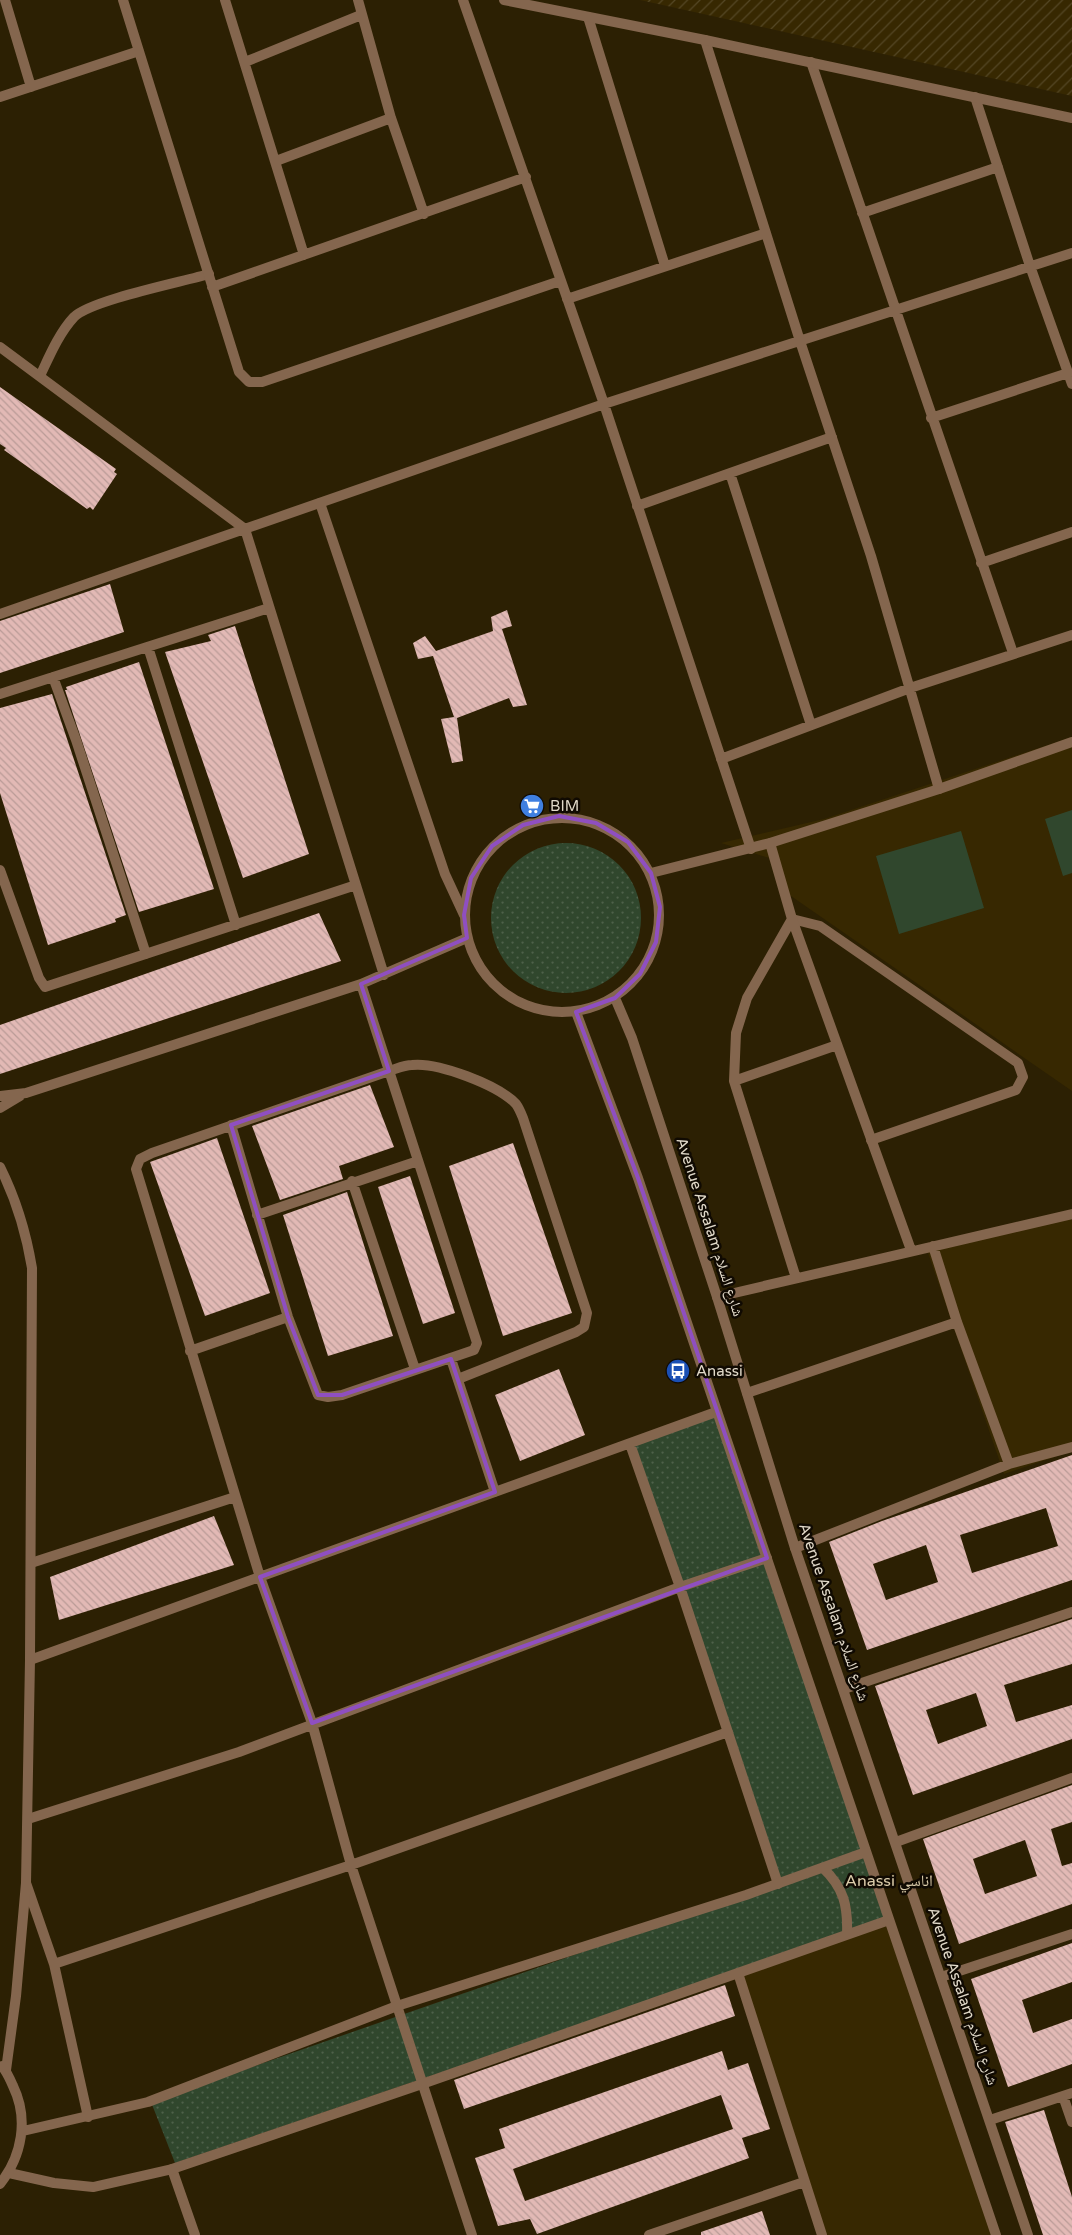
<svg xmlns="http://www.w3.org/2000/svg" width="1072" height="2235" font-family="'Varela Round','Noto Naskh Arabic',sans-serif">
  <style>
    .built { fill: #372801 }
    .industrial { fill: url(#industrial-furrows) }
    .grass { fill: url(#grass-dots) }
    .pitch { fill: #30472d }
    .building { fill: url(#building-back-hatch); fill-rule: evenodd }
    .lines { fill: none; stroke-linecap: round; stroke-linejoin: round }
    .service { stroke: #84664e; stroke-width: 10 }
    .minor { stroke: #84664e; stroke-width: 10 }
    .tertiary { stroke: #84664e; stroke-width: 10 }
    .marked { fill: none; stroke: #8f4fc1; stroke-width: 4; stroke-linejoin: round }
    .labels { text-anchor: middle; stroke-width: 5; stroke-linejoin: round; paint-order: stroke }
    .poi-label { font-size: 15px; fill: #e1d9c9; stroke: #100a02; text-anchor: start }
    .street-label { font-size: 15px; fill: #e1d9c9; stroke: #100a02 }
    .neighbourhood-label { font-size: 16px; fill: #dbccaa; stroke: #100a02 }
  </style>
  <defs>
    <pattern id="industrial-furrows" width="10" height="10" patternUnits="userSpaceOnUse" patternTransform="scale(1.25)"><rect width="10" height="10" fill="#372801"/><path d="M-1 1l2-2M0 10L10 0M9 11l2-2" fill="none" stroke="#544725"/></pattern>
    <pattern id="grass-dots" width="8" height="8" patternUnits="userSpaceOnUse" patternTransform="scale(1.25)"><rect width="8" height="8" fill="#30472d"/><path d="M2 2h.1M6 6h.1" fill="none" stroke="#4e614a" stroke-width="1.8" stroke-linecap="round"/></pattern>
    <pattern id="building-back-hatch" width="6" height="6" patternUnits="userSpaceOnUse" patternTransform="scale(1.25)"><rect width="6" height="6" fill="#e2b9b5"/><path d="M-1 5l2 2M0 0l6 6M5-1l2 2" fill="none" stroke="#ba9b97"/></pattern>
  </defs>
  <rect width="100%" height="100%" fill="#2c2003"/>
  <path class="built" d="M1072 737V1091L778 887 769 858 721 843 824 819Z
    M1072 1217V1451L1004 1474 926 1247Z
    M889 1920 996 2235H821L738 1973Z"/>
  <path class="industrial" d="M640 0H1072V96Z"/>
  <path class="grass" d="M491 918a75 75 0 1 1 150 0a75 75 0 1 1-150 0Z
    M716 1412 889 1920 175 2163 151 2102 778 1884 630 1444Z"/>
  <path class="pitch" d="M1072 810V873L1063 876 1045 819Z
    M961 831 984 908 899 934 876 856Z"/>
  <path class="building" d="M0 387 116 469 114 472 117 474 93 510 90 507 87 509 4 450 6 448 0 444Z
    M110 584 124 632 0 673V621Z
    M507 610 512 626 502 629 527 705 513 707 509 698 457 718 463 761 452 763 441 719 454 717 433 656 418 659 413 643 425 636 436 651 493 631 491 617Z
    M235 626 309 854 243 878 165 652 211 641 208 635Z
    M139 662 214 889 139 912 65 690H67L66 687Z
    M52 694 126 915 115 919 116 922 48 945 0 793V708Z
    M319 913 341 961 0 1074V1025Z
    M370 1085 394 1147 339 1166 343 1179 280 1200 252 1126Z
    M217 1138 270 1293 205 1316 150 1162Z
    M513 1143 572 1313 503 1336 449 1166Z
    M410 1176 455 1313 423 1324 378 1187Z
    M347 1192 393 1336 328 1356 283 1215Z
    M559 1369 585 1435 520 1461 495 1395Z
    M1072 1455V1580L867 1650 829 1542 882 1521ZM1046 1508 1058 1546 972 1573 960 1535ZM926 1545 938 1582 886 1600 873 1564Z
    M214 1516 234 1565 59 1620 50 1577Z
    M1072 1619V1664L1004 1685 1016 1722 1072 1705V1739L913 1795 875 1686ZM976 1693 987 1726 938 1744 926 1710Z
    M1072 1785V1822L1051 1829 1062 1866 1072 1863V1904L959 1944 923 1839ZM1025 1840 1037 1876 985 1894 973 1859Z
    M1072 1943V1982L1022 2000 1033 2033 1072 2019V2064L1008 2087 971 1979Z
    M725 1985 735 2016 464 2109 454 2080Z
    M722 2051 728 2070 748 2063 770 2129 742 2138 749 2158 537 2234 530 2219 498 2226 475 2158 505 2148 499 2129ZM721 2095 733 2129 525 2201 513 2169Z
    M1044 2110 1072 2197V2235H1043L1005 2122Z
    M762 2211 770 2235H701V2232Z"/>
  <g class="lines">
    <path class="service" d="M40 376C49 357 59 333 74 317 91 300 182 282 209 274
      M320 503 445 874 464 915
      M792 919 820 926 1018 1063 1023 1077 1016 1090 871 1140
      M389 1071C396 1069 404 1065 412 1065 438 1062 498 1085 516 1104 519 1108 521 1113 523 1118L587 1313 584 1327 576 1332 458 1379"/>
    <path class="minor" d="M5 0 31 87
      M123 0 239 372 249 382H262L560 281
      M225 0 304 255
      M358 0 391 118 424 214
      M463 0 604 404 751 849
      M588 17 665 266
      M705 40 800 341 871 556 939 789
      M245 62 361 15
      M811 62 1013 653
      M0 97 139 51
      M975 97 1030 266 1072 384
      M276 161 391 118
      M862 213 998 167
      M212 287 526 177
      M567 299 766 233
      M0 347 245 529 384 975
      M931 418 1068 373
      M730 473 811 725
      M637 506 832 437
      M981 563 1072 532
      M0 614 604 404 1072 253
      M148 647 236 925
      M53 677 76 740 146 954
      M0 694 269 608
      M721 759 910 688 1072 635
      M770 843 792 919 911 1250
      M0 870 39 978 45 987 356 885
      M792 919 747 998 736 1033 734 1081 796 1278
      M389 1071 152 1153 140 1159 136 1169 260 1577 312 1723 351 1865 472 2235
      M734 1081 837 1045
      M0 1096 26 1093 361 984 467 938
      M0 1108 20 1096
      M231 1125 288 1317 318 1395 328 1397 342 1395 474 1350 477 1343 361 984
      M352 1181 415 1369
      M257 1215 418 1161
      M933 1246 957 1322 1009 1464 1072 1447
      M717 1297 1072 1214
      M190 1351 288 1317
      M451 1359 495 1492
      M747 1393 957 1322
      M630 1444 680 1587 778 1884
      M795 1548 1009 1464
      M31 1563 235 1497
      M30 1660 716 1412
      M844 1689 1072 1612
      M28 1819 239 1752 680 1587 767 1558
      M896 1842 1072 1778
      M26 1883 54 1964 88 2117
      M54 1964 351 1865 728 1732
      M738 1973 822 2235
      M941 1977 1072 1934
      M1063 2096 1072 2122
      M990 2120 1072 2093
      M172 2169 195 2235
      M649 2235 804 2182"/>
    <path class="tertiary" d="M504 0 705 40 1072 118
      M465 915a97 97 0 1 1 194 0a97 97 0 1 1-194 0Z
      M651 873 770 843 939 789 1072 742
      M615 998 632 1038 717 1297 795 1548 1028 2235
      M576 1012 638 1178 996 2235
      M0 1167C16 1199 26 1232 32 1268L30 1660 26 1883 16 1996 6 2070
      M823 1868C844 1888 848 1906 847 1934
      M23 2131 148 2102 397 2006 746 1895 866 1852
      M9 2173 54 2183 93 2187 172 2169 422 2084 889 1920
      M0 2184C22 2156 29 2119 13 2086 10 2079 7 2072 2 2066"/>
  </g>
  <path class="marked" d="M559 816 596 823 628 842 651 873 660 907 656 942 640 974 615 998 576 1012 638 1178 767 1558 312 1723 260 1577 495 1492 451 1359 342 1395H318L288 1317 231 1125 389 1071 361 984 467 938 464 915 471 878 492 846 523 825Z"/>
  <defs>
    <g id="supermarket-disc" transform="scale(1.25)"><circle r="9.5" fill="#3f7fe0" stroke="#100a02"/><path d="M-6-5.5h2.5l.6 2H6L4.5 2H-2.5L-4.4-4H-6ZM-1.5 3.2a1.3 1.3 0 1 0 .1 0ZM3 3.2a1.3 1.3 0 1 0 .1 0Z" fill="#fff"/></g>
    <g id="bus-disc" transform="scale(1.25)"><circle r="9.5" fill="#1a4fb4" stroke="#100a02"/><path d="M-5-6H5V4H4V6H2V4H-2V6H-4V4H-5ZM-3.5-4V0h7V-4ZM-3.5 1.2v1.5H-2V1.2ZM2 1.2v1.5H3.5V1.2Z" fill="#fff"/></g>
  </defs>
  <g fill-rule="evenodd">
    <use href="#supermarket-disc" x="532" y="806"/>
    <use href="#bus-disc" x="678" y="1371"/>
  </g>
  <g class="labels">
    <g class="poi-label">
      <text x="550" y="811">BIM</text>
      <text x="696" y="1376">Anassi</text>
    </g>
    <g class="street-label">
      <text transform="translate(710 1227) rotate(72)" y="5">Avenue Assalam شارع السلام</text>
      <text transform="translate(834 1612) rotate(71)" y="5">Avenue Assalam شارع السلام</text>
      <text transform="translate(963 1996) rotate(71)" y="5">Avenue Assalam شارع السلام</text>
    </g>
    <g class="neighbourhood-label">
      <text x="889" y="1886">Anassi اناسي</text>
    </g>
  </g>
</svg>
